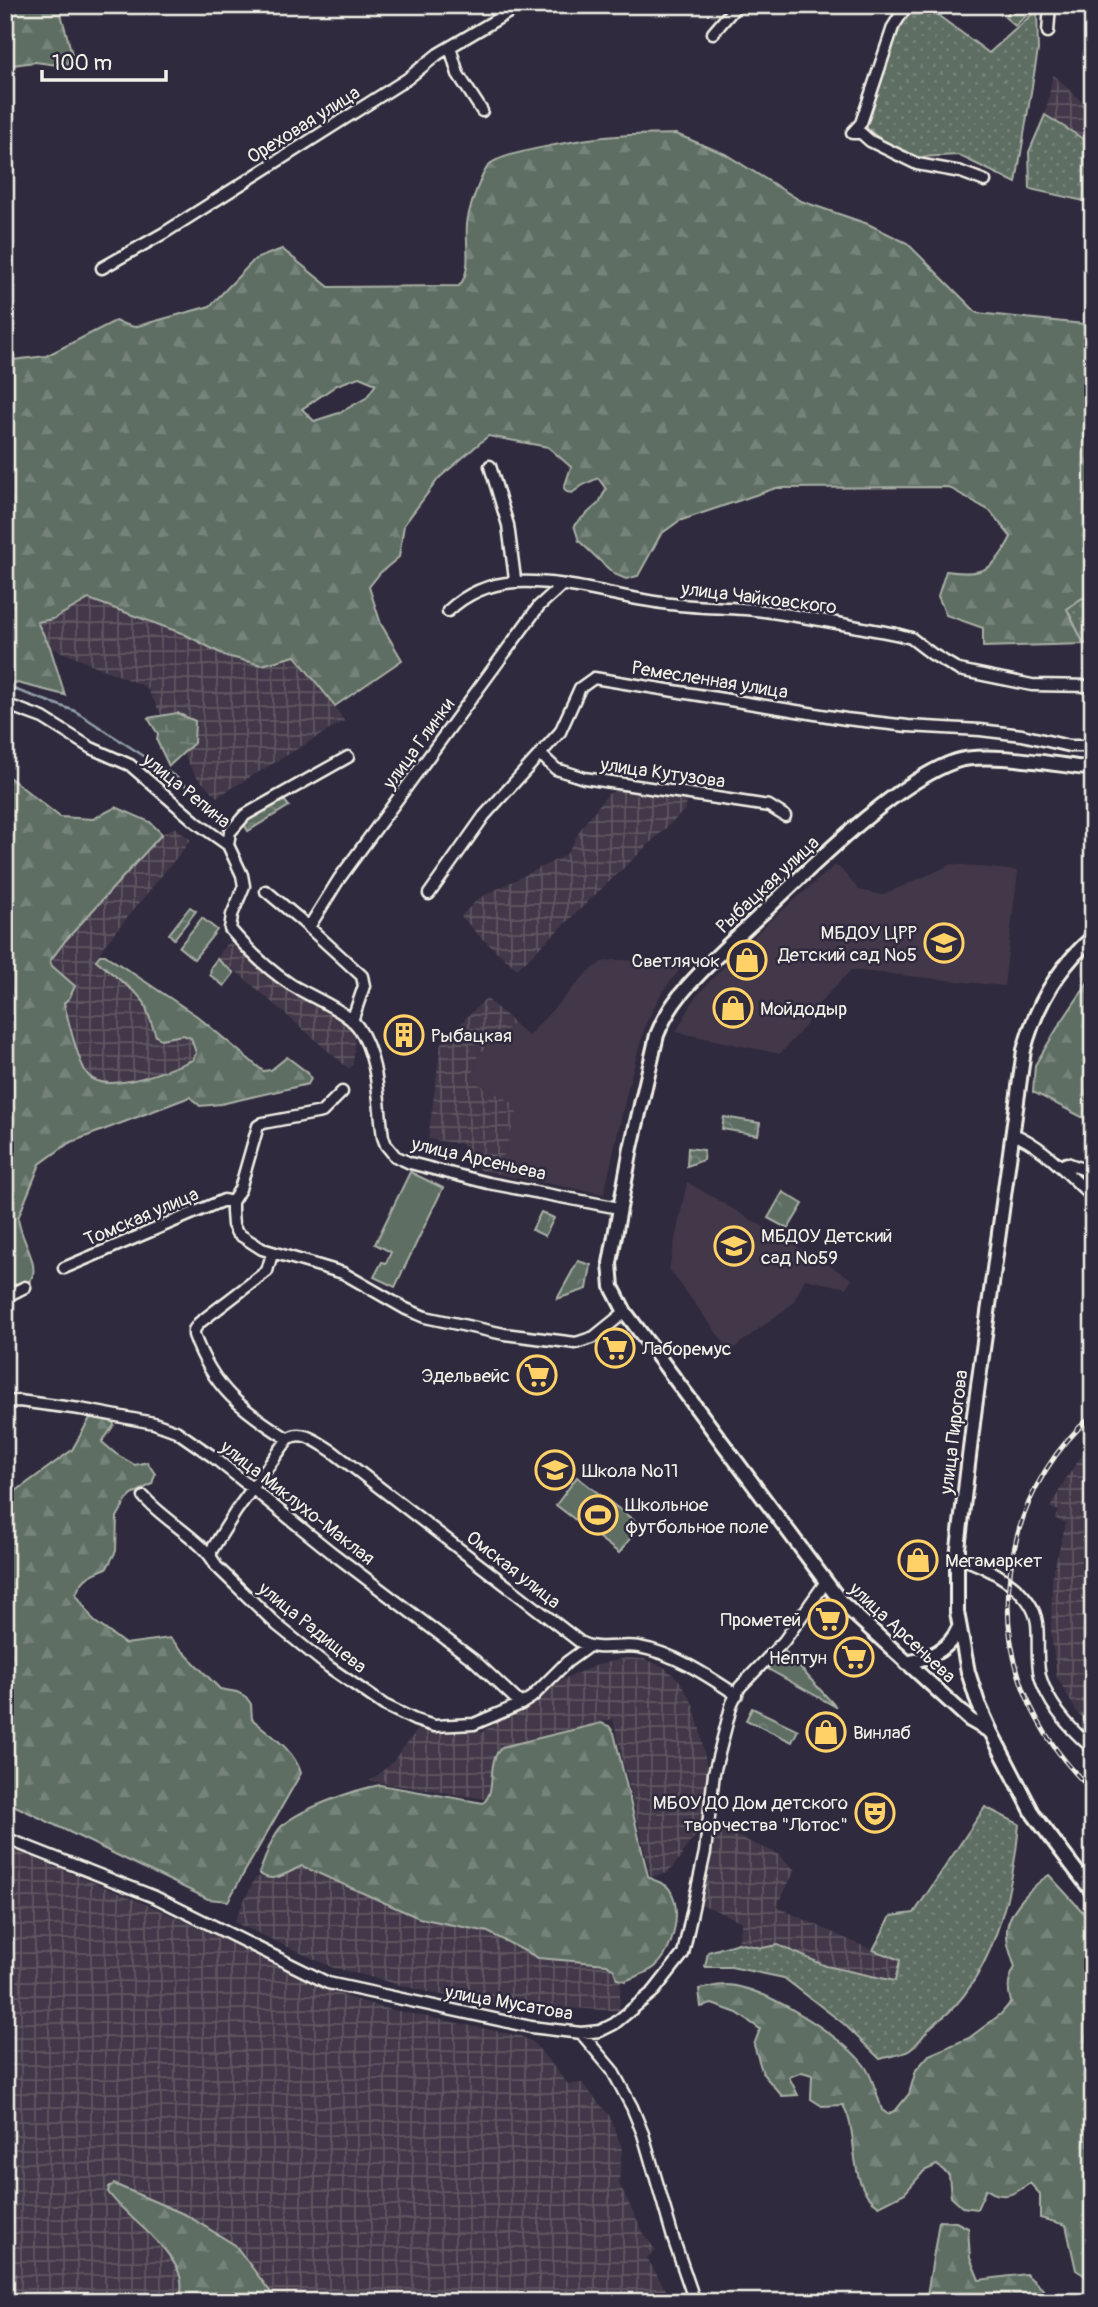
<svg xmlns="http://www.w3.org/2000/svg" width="1098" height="2307" font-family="Pangolin,sans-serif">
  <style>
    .built { fill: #433948 }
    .industrial { fill: url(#industrial-grid) }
    .grass { fill: url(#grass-dots); stroke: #a9b0a6; stroke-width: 2 }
    .forest { fill: url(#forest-firs); stroke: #a9b0a6; stroke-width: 2; fill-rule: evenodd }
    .wetland { fill: url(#wetland-marsh); stroke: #a9b0a6; stroke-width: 2 }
    .park { fill: url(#park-crowns); stroke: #a9b0a6; stroke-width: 2 }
    .pitch { fill: #5e6e64; stroke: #a9b0a6; stroke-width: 2 }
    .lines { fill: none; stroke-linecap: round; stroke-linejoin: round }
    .stream { stroke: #919ea6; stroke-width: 2.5 }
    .minor-casing { stroke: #f4f1e8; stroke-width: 15 }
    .major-casing { stroke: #f4f1e8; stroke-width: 18 }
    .minor { stroke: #2f2a3d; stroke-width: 10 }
    .major { stroke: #2f2a3d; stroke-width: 12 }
    .rail-casing { stroke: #f4f1e8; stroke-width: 5 }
    .rail { stroke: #2f2a3d; stroke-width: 2.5; stroke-dasharray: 8; stroke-linecap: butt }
    .labels { text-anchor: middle; stroke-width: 5; stroke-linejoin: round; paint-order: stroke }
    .street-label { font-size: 19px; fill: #f4f1e8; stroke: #2f2a3d }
    .poi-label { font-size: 19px; fill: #f4f1e8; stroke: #2f2a3d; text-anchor: start }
  </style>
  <defs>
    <pattern id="industrial-grid" width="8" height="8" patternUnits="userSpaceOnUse" patternTransform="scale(1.75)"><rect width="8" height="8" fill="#433948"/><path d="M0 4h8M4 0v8" fill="none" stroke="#5f5662"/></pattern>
    <pattern id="grass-dots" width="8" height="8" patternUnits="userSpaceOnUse" patternTransform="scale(1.75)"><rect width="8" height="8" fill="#5e6e64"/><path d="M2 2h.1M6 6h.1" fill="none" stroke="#76837a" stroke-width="1.8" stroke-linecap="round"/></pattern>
    <pattern id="forest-firs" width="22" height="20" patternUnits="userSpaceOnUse" patternTransform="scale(1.75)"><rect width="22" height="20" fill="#5e6e64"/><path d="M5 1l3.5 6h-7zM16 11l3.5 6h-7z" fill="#76837a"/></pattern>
    <pattern id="wetland-marsh" width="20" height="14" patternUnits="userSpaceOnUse" patternTransform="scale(1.75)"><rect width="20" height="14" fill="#5e6e64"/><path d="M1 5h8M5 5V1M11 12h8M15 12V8" fill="none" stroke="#76837a"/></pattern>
    <pattern id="park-crowns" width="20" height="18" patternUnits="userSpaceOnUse" patternTransform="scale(1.75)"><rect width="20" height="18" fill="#5e6e64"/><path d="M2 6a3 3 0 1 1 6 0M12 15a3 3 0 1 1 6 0" fill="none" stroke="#76837a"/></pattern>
  </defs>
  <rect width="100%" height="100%" fill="#2f2a3d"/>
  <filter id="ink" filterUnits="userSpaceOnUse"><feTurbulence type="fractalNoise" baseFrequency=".0143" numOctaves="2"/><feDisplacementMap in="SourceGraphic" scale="14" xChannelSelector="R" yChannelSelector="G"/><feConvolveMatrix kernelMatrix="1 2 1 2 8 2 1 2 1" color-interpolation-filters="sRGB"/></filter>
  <g filter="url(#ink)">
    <path class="built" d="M953 864 1018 871 1004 986 851 970 812 1011 806 1025 780 1054 676 1032 695 998 711 980 770 921 834 866 839 867 859 890 882 895Z
      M614 960 681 962 684 964 662 992 646 1023 629 1083 604 1194 498 1174 519 1106 471 1080 478 1055 514 1023 528 1036 588 972 602 962Z
      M687 1182 852 1279 846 1288 805 1279 793 1303 730 1351 669 1269Z"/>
    <path class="industrial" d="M1053 74 1093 113V145L1045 115Z
      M89 599 184 634 226 656 262 665 295 656 335 706 344 721 217 797 195 775 146 687 50 647 37 622 53 619Z
      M632 783 687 789 686 809 517 969 478 935 461 916 479 898 566 855 583 825 608 794Z
      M175 827 191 840 104 946 96 960 137 994 144 1002 153 1031 161 1039 183 1035 191 1038 195 1044 196 1056 193 1060 159 1073 113 1084 100 1082 88 1076 75 1044 64 1003 70 997 75 986 52 966 50 961 65 941 162 834Z
      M230 943 297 995 356 1030 353 1065 349 1069 237 972 217 959 225 945Z
      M486 998 514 1023 478 1055 471 1080 519 1106 498 1174 480 1170 461 1144 428 1139 441 1043Z
      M1093 1445V1729L1078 1714 1057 1677 1051 1634 1052 1577 1066 1523 1056 1519 1059 1511 1050 1508 1065 1480 1085 1451Z
      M626 1658 644 1659 664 1667 679 1680 693 1704 700 1730 707 1768 703 1827 687 1846 681 1857 668 1873 651 1877 613 1719 532 1738 497 1750V1771L486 1799 370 1781 390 1765 419 1728 482 1732 534 1698 548 1686 594 1666Z
      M713 1826 776 1853 795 1870 777 1907 858 1944 900 1960 895 1981 826 1966 779 1945 762 1948 738 1943 742 1922 699 1903Z
      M5 1846 158 1909 347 1997 388 2009 520 2036 533 2042 568 2084 582 2083 609 2115 622 2148 619 2183 644 2234 656 2251 647 2258 673 2302H5Z
      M301 1866 419 1918 483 1931 538 1958 607 1964 621 1981 619 2011 491 2003 431 1993 331 1967 234 1922 255 1878Z"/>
    <path class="grass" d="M907 5H924L989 53 1037 10 1038 50 1016 183 958 155 902 158 861 123 893 27Z
      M1045 115 1093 145V203L1030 189 1029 152Z
      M1082 598 1093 599V642L1084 644 1066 609Z
      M985 1807 1019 1824C1014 1885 995 1968 949 2012 944 2017 937 2021 932 2026 924 2033 919 2044 910 2050 903 2055 889 2056 880 2059L844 2024 784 1978 731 1967H705L708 1952 738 1943 762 1948 778 1945 826 1966 895 1981 900 1960 873 1950 891 1916 914 1913Z"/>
    <path class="forest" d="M5 5H61V14L73 58 65 66 35 62 5 66Z
      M676 134 725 154 801 201 868 224 907 243 977 313 1093 325V599L1082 598 1067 609 1084 644 983 647V628L946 615 938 596 946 571C983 576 994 571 1011 537L990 511 948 487 776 488 679 521 661 534 638 576 626 579 614 574 579 541 574 525 599 503 606 489 598 478 583 485 572 493 567 492 564 488 571 467 548 447 488 436 439 478 404 525 399 557 380 573 369 587 381 624 402 660 335 706 295 656 262 665 226 656 184 634 89 599 53 619 37 622 50 647 65 695 5 680V361L46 356 115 321 134 327 210 306 255 259 282 249 329 287 459 286C473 270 465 244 467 224 468 211 481 173 490 164 502 152 596 137 616 136 636 134 656 135 676 134ZM359 377 376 384 366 398 339 413 314 421 302 409 337 385Z
      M5 774 60 817 93 819 116 807 150 822 162 834 65 941 50 961 52 966 75 986 70 997 64 1003C68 1019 78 1065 89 1076 108 1096 171 1068 193 1060L196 1053 191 1038 183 1035 161 1039 156 1036 144 1002 137 994 96 960 100 955H105L197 1016 263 1071 271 1070 287 1057 308 1073 311 1079 308 1084 221 1104 200 1106 190 1097 69 1143 40 1164 18 1218C20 1245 59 1285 5 1290Z
      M1093 975V1135L1084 1118 1033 1092 1035 1065 1058 1027Z
      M90 1418 112 1419 114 1425 102 1442 116 1454 135 1465 147 1462 155 1474 152 1484 132 1495 126 1501 117 1517 116 1551 107 1568C91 1574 82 1578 76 1594L94 1621 125 1644 170 1638 220 1689 237 1692 246 1697 251 1704 252 1719C270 1735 294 1749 301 1773L228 1901 208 1899 5 1801V1499L72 1450Z
      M601 1723 609 1726 614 1733 648 1876C655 1883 665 1881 670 1890 683 1911 673 1951 655 1967 648 1973 634 1977 625 1981L617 1979 614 1970 607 1964 538 1958 488 1932 419 1918 302 1866C288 1872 272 1885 259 1873 266 1858 269 1841 280 1828 296 1810 356 1789 380 1785L483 1803C498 1790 485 1763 502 1747Z
      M1049 1875 1093 1923V2281L1076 2270 1066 2225 1040 2218V2194L1030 2183C1015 2194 1003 2201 986 2189L977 2209 962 2207 951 2197 949 2175 937 2165 924 2171 905 2193 879 2206C845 2184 861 2136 843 2105L822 2106 811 2099 812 2075 802 2072 789 2077 798 2095 782 2096 763 2074 754 2045 760 2029 737 2013 712 2004 701 2007 699 1989C707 1988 717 1985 725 1985 762 1985 842 2036 864 2065 873 2077 877 2095 882 2110L888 2114 896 2110 909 2094 916 2070 929 2055 969 2038 1001 2014 1011 2002C1007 1988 1008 1980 1015 1967 1011 1955 1006 1943 1007 1930 1008 1911 1034 1884 1049 1875Z
      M114 2184 186 2215 235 2245 278 2302H180C181 2295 182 2286 181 2280 174 2246 128 2220 108 2192L109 2187Z
      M939 2221 956 2222 968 2228 970 2258 979 2280 1026 2274 1057 2302H929L927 2295Z"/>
    <path class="wetland" d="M177 713 195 721 194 743 169 766 157 741 158 734 148 718Z"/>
    <path class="park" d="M1014 5H1031L1027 15 1015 26 1005 17Z
      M282 798 289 806 248 831 242 821Z
      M190 907 196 911 174 939 169 934Z
      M217 959 234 973 224 986 210 975 211 967Z
      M724 1117 760 1123 758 1135 722 1129Z
      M688 1148 704 1150 703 1160 687 1166Z
      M783 1192 803 1204 788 1229 768 1218Z
      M541 1212 554 1218 545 1236 532 1230Z
      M578 1261 591 1265 587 1289 557 1299Z
      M783 1649 836 1707 768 1669Z
      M752 1708 798 1730 792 1742 746 1720Z"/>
    <path class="pitch" d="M202 918 217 930 194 959 179 947Z
      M410 1172 443 1188 395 1287 374 1277 382 1262 386 1263 391 1252 375 1244Z
      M577 1477 640 1525 619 1553 556 1505Z"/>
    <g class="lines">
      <path class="stream" d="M940 16 948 5
        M5 686 75 711 176 777 186 786
        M196 796 201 801"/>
      <g class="minor-casing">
        <path id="minor" d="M1078 5 1093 16
          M1048 32 1050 5
          M713 33 737 5
          M450 47 458 74 482 111
          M852 133H861L870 141 917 164 961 172 985 181
          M852 133 861 123 893 27 907 5
          M102 268 164 233 407 79 438 54 521 5
          M490 466 508 525 515 579 518 582
          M448 611C467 593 488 584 515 582 564 579 614 597 663 603 696 608 731 607 764 611 808 617 852 626 896 634L911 638 932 654 959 670 1032 685 1093 686
          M5 704 43 718 91 748 130 765 197 823 228 845 242 875 244 886 232 915 230 929C248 950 267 969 290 984 307 995 347 1011 358 1027 379 1058 378 1102 383 1137L386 1145 395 1156 410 1163 488 1183 619 1208
          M540 754 556 769 584 778 769 806 785 816
          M228 845 230 832 245 815 348 757
          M266 891 303 922 362 976 364 986 352 1021
          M429 894 484 816 560 732 580 688 594 678 846 719 908 726 980 730 1022 735 1069 746H1093
          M309 927 339 879 539 606 561 586
          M342 1092 322 1112 263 1123 258 1126 240 1189 232 1202V1212L233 1225 237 1233 262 1249 343 1273 406 1309 425 1317 504 1334 576 1343 594 1337 625 1312
          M1013 1134C1044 1146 1068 1175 1093 1197
          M1060 1166 1067 1163 1093 1173
          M272 1254 267 1271 199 1323 194 1330V1335C213 1388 242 1410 288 1439
          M64 1268 224 1200 232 1202
          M5 1297 25 1287
          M5 1402 19 1401 80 1409 154 1423 176 1431 212 1456 331 1552 475 1661 521 1704
          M144 1497C163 1520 206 1542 216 1566L277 1625 329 1667 384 1705 415 1720 434 1726 474 1724 521 1704 532 1697 567 1662 589 1646
          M211 1555V1551L236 1511 288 1439C301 1428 319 1443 332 1451L580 1642C596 1652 621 1644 639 1647 674 1653 708 1676 737 1695
          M957 1557C986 1566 1032 1588 1037 1623 1039 1641 1036 1658 1040 1676 1048 1705 1071 1730 1093 1749
          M5 1838 155 1897 328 1983 531 2027 581 2033 600 2031 614 2024 654 1991 683 1954 705 1852 714 1773 732 1703 740 1687 784 1641 825 1583
          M581 2033 612 2070 632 2107 643 2134 674 2241 695 2302"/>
      </g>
      <g class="major-casing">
        <path id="major" d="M1093 937C1057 968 1036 1005 1024 1050L974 1415 957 1557V1612L968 1672 978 1703 991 1732 1034 1815 1093 1893
          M906 1663C928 1659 949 1650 958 1629
          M991 1732 970 1720 841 1602 625 1312 612 1287 610 1263 631 1148 657 1035C664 1017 675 1000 688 986 713 958 741 933 768 908 814 864 897 781 956 761 986 751 1059 765 1093 769"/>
      </g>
      <use href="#minor" class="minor"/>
      <use href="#major" class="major"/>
      <g class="rail-casing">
        <path id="rail" d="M1093 1415C1056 1446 1029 1491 1017 1537 992 1633 1021 1723 1093 1791
          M1093 1593C1084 1619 1083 1649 1093 1674"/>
      </g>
      <use href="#rail" class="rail"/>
    </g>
  </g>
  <defs>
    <g id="school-ring" transform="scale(2.0125)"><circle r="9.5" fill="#2f2a3d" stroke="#ffd166" stroke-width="1.5"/><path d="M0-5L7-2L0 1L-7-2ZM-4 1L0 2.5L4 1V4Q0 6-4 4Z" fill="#ffd166"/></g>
    <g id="shop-ring" transform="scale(2.0125)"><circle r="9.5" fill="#2f2a3d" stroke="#ffd166" stroke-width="1.5"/><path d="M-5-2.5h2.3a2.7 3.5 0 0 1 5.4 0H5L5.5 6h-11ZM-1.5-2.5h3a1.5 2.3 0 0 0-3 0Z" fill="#ffd166"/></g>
    <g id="building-ring" transform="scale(2.0125)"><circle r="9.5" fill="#2f2a3d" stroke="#ffd166" stroke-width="1.5"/><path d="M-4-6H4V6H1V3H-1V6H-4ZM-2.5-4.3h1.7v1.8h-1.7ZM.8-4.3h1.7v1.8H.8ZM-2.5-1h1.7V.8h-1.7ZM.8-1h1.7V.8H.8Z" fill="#ffd166"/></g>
    <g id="supermarket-ring" transform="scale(2.0125)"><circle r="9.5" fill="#2f2a3d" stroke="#ffd166" stroke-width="1.5"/><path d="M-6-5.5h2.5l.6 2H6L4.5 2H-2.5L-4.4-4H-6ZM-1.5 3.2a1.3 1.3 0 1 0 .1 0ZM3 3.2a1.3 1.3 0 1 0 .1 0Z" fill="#ffd166"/></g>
    <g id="stadium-ring" transform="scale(2.0125)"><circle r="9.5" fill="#2f2a3d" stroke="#ffd166" stroke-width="1.5"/><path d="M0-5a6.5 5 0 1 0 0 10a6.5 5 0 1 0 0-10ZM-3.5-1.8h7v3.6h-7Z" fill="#ffd166"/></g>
    <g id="theatre-ring" transform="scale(2.0125)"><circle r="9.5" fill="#2f2a3d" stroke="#ffd166" stroke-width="1.5"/><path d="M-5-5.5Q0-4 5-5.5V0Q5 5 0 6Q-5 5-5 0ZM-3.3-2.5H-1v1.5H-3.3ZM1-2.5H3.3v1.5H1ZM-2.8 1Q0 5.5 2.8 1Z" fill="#ffd166"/></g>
  </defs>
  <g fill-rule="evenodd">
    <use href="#school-ring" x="944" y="943"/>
    <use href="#shop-ring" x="747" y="960"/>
    <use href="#shop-ring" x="733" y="1008"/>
    <use href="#building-ring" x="404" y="1035"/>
    <use href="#school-ring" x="734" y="1246"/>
    <use href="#supermarket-ring" x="615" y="1348"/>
    <use href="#supermarket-ring" x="537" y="1375"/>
    <use href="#school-ring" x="555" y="1470"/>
    <use href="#stadium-ring" x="598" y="1515"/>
    <use href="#shop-ring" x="918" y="1560"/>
    <use href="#supermarket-ring" x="828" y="1619"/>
    <use href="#supermarket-ring" x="854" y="1657"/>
    <use href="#shop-ring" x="826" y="1732"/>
    <use href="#theatre-ring" x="875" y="1813"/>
  </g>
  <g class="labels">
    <g class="street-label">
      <text transform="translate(303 124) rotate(-32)" y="7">Ореховая улица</text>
      <text transform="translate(759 597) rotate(7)" y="7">улица Чайковского</text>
      <text transform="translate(710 679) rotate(9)" y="7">Ремесленная улица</text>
      <text transform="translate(418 743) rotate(-54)" y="7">улица Глинки</text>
      <text transform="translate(663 772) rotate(8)" y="7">улица Кутузова</text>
      <text transform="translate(187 790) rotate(39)" y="7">улица Репина</text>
      <text transform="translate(767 884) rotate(-43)" y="7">Рыбацкая улица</text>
      <text transform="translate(479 1158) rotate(13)" y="7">улица Арсеньева</text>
      <text transform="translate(141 1216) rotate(-23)" y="7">Томская улица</text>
      <text transform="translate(953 1432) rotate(-83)" y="7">улица Пирогова</text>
      <text transform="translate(298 1502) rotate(38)" y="7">улица Миклухо-Маклая</text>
      <text transform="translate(514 1569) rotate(38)" y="7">Омская улица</text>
      <text transform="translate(313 1627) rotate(39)" y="7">улица Радищева</text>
      <text transform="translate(903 1632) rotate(43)" y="7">улица Арсеньева</text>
      <text transform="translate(509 2002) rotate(10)" y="7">улица Мусатова</text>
    </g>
    <g class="poi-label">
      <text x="917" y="939" text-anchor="end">МБДОУ ЦРР<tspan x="917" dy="22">Детский сад №5</tspan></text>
      <text x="720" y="967" text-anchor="end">Светлячок</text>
      <text x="760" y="1015">Мойдодыр</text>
      <text x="431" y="1042">Рыбацкая</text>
      <text x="761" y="1242">МБДОУ Детский<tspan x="761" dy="22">сад №59</tspan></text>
      <text x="642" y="1355">Лаборемус</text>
      <text x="510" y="1382" text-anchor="end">Эдельвейс</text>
      <text x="582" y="1477">Школа №11</text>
      <text x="625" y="1511">Школьное<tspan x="625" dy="22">футбольное поле</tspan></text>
      <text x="945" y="1567">Мегамаркет</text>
      <text x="801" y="1626" text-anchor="end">Прометей</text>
      <text x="827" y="1664" text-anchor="end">Нептун</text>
      <text x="853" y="1739">Винлаб</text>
      <text x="848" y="1809" text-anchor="end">МБОУ ДО Дом детского<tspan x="848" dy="22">творчества "Лотос"</tspan></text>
    </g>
  </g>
  <rect width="1098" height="2307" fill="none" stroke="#2f2a3d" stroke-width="28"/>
  <rect x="14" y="14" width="1070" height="2279" fill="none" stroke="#f4f1e8" stroke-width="2.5" filter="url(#ink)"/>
  <path d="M42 70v10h124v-10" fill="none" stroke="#f4f1e8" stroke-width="3.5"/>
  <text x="52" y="70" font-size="21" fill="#f4f1e8" stroke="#2f2a3d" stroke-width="5" paint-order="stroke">100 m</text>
</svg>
